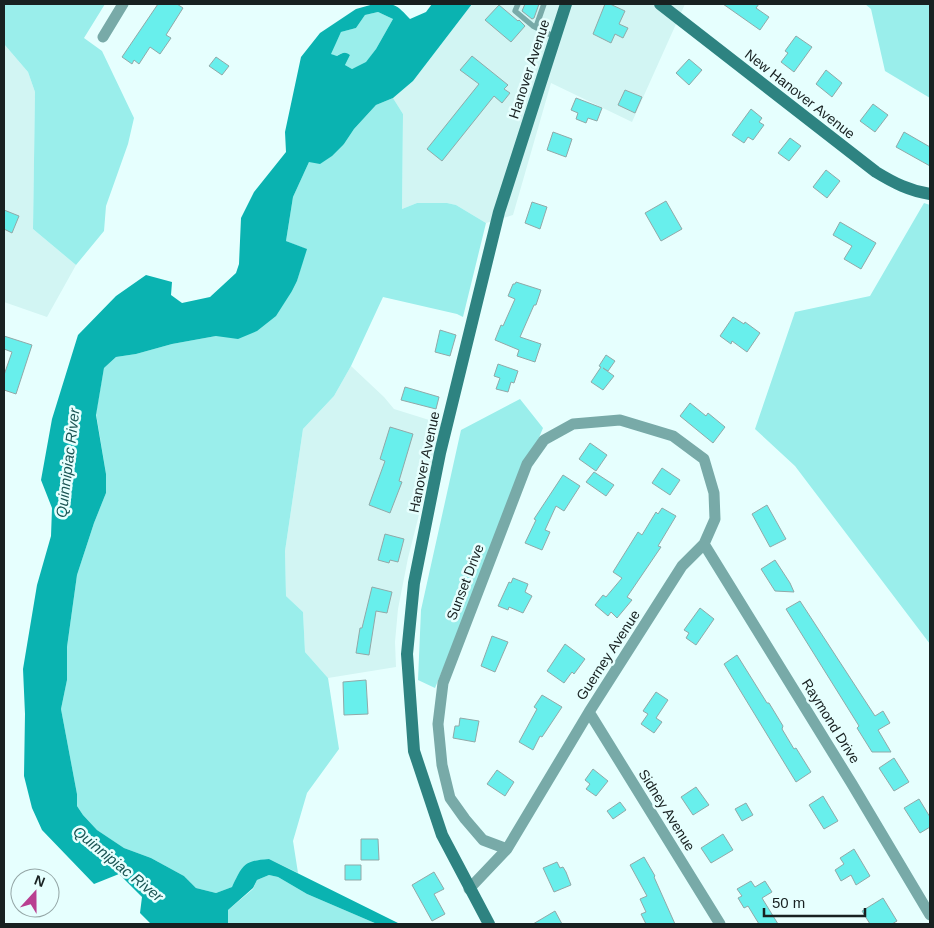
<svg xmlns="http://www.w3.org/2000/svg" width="934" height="928" font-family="Arial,sans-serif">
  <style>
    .built { fill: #d2f5f3 }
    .green { fill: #9aeeeb }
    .water { fill: #0ab3b1; fill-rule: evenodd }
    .building { fill: #68efec; stroke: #91a9a8 }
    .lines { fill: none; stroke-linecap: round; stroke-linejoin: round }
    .lane { stroke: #78aaa8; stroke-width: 5.5 }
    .street { stroke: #78aaa8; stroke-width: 11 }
    .secondary { stroke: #2e8381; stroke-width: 12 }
    .labels { text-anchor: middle; stroke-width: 5; stroke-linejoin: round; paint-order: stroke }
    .street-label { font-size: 14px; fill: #182121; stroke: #e6fffe }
    .water-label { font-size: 15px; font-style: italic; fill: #1a5453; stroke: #e6fffe }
  </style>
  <rect width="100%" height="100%" fill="#e6fffe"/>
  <path class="built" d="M472 4H685L632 122 551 83 513 215 486 223 456 205 447 203H417L402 209 403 114 393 98 413 81Z
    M4 44 28 72 35 92 33 229 76 265 47 317 4 302Z
    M351 366 384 397 394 409 442 424 408 558 398 609 395 642 396 667 328 678 305 652 303 612 286 596 285 551 303 429 334 396Z"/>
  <path class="green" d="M4 4H105L84 38 102 51 134 118 128 144 106 206 104 231 76 265 33 229 35 92 28 72 4 44Z
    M865 4H930V98L885 71 871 9Z
    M378 12 393 19 376 49 366 63 352 69 345 65 350 55C345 51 341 53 337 56L330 54 341 32 356 28 365 15Z
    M393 98 403 114 402 209 417 203H447L456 205 486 223 463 317 457 314 383 297 351 366 334 396 303 429 285 551 286 596 303 612 305 652 328 678 339 749 307 793 293 841 298 873 269 859 239 873 232 887 216 893 196 888 184 876 151 858 124 848 97 830 83 815 77 806V794L61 709 67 680V647L77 575 94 523 106 493V474L96 413 104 368 116 357 136 354 172 344 216 336 292 291 297 281 306 249 286 241 293 197 309 162 344 144 354 129 376 105Z
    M924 203 930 205V644L795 466 755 429 795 312 870 296Z
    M520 399 543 428 435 688 418 680 421 610 461 430Z
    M269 875 278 877 307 894 377 924H228V910L253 889 257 880Z"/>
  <path class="water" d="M374 4C396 4 395 3 410 19L426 12 432 4H472L413 81 393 98 376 105 354 129 344 144 332 156 320 164 309 162 293 197 286 241 307 249 297 281 292 291 276 316 257 331 238 339 216 336 172 344 136 354 116 357 104 368 96 415 106 474V493L94 523 77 575 67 647V680L61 709 77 794V806L83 815 97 830 124 848 151 858 184 876 196 888 216 893 232 887C243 865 243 861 269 859L400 924H377L307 894 278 877 269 875 257 880 253 888 228 910V924H151L140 913 142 897 119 874 94 884 42 830 32 808 24 776 25 714 23 669 37 585 51 536 52 508 41 480 52 419 78 335 116 296 146 275 172 282 171 295 182 303 210 297 236 273 239 264 241 218 254 192 286 152 285 132 301 57 320 33 356 9ZM378 12 393 19 376 49 366 62 352 69 345 65 350 55C345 51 342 53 337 56L331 54 341 32 356 28 365 15Z"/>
  <path class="building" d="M158 4H177L183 8 166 35 171 38 160 54 150 47 139 64 134 60 132 64 122 57Z
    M525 4H539L534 18 532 19 522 11Z
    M605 4H610L625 11 619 24 628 28 623 38 615 34 611 43 593 34Z
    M723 4H759L756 8 769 17 760 30Z
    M499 5 518 21 519 20 525 26 511 42 485 20Z
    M796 36 812 47 794 72 781 62 788 53 785 51Z
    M472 56 508 85 504 89 510 93 502 103 494 96 442 161 427 149 479 84 460 70Z
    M216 57 229 66 222 75 209 66Z
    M689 59 702 70 689 85 676 73Z
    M826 70 842 83 832 97 816 84Z
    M625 90 642 97 635 113 618 105Z
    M576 98 602 108 597 121 588 118 586 123 576 119 578 113 571 110Z
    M873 104 888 115 875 132 860 121Z
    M751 109 762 118 759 122 764 125 753 140 748 137 744 143 732 135Z
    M553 132 572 139 566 157 547 150Z
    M904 132 930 147V166L896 147Z
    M790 138 801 146 789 161 778 153Z
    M826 170 840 181 827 198 813 187Z
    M666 201 682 229 661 241 645 213Z
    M532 202 547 207 540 229 525 223Z
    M4 210 19 216 12 233 4 229Z
    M840 222 876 243 861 269 844 259 852 246 833 235Z
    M516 282 541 290 536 305H534L520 337 541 344 535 362 517 356 519 350 495 340 501 325 503 326 515 299 508 296 513 284H515Z
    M733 317 744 324 745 322 760 333 747 352 732 341 731 344 720 336Z
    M440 330 456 335 450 356 435 352Z
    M4 336 32 345 16 394 4 390V375L12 352 4 349Z
    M606 355 615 361 608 371 603 368 614 376 603 390 591 382 601 367 599 366Z
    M498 364 518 371 514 383 511 382 508 392 496 389 500 378 494 376Z
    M405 387 439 397 436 409 401 400Z
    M690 403 706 416 708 413 725 427 713 443 680 416Z
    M390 427 413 434 399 481 402 482 390 513 369 505 385 461 380 459Z
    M590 443 607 455 596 471 579 459Z
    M662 468 680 480 670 495 652 483Z
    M594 472 614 485 606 496 586 482Z
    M563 475 580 486 564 511 556 506 545 530 550 532 542 550 525 543 536 520 534 519Z
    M767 505 786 539 770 547 752 514Z
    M662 508 676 516 658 546 661 547 627 597 632 600 617 618 611 612 608 616 595 605 603 595 606 597 622 578 613 572 638 532 642 535 656 512 658 514Z
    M385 534 404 539 398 562 390 560 389 563 378 560Z
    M775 560 790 583 794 592 775 591 761 569Z
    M513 578 528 584 525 592 532 596 523 613 509 607 508 610 498 606 509 582 511 583Z
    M372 587 392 592 387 613 376 611 369 655 356 653 360 628H362Z
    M800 601 875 716 883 711 890 723 878 730 891 752H872L857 728 859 726 786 609Z
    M700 608 714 619 696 645 686 638 689 633 684 630Z
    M492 636 508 642 495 672 481 666Z
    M565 644 585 659 574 674 572 672 564 683 547 671Z
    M737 655 767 703H769L783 726 782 729 794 749 796 748 811 772 796 782 724 664Z
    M366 680 368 714 344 715 343 682Z
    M656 692 668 700 656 718 662 722 654 733 641 724 648 714 643 711Z
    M542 695 562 707 542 737 540 736 533 750 519 742 537 709 534 707Z
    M460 718 479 721 475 742 453 738 455 726H459Z
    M894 758 909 782 894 791 879 768Z
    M593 769 608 781 596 796 586 789 590 784 585 780Z
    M497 770 514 782 505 796 487 784Z
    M696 787 709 805 693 815 681 797Z
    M823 796 838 821 824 829 809 805Z
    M919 799 930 817V827L920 833 904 808Z
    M620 802 626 810 613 819 607 811Z
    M746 803 753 815 742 821 735 809Z
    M723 834 733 850 711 863 701 848Z
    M361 839H378L379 860H361Z
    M854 849 870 876 856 885 851 875 841 881 835 870 844 864 840 858Z
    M644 857 655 876 654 877 675 924H646L641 914 646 912 640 899 647 896 630 865Z
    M557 862 560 868 563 867 566 872 571 885 554 892 543 868Z
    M345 865H361V880H345Z
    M434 872 444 889 434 894 445 914 432 921 412 885Z
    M751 881 755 887 765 881 772 892 762 898 778 924H759L748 906 744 908 738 898 742 896 737 889Z
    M883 898 897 921 892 924H870L862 911Z
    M555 911 562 924H533Z"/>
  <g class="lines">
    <path class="lane" d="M518 4 515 11 533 26 555 37
      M536 27 544 4"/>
    <path class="street" d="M103 37 123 4
      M704 544 852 784 930 915
      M589 712 720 924
      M469 889 507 849 589 712 682 566 704 544 715 519 714 493 704 459 673 436 620 420 573 424 544 440 527 464 443 683 438 724 442 765 450 798 465 819 483 840 507 849"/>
    <path class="secondary" d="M660 4 876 172C894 183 910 191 930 194
      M489 924 442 835 414 751 407 654 414 583 440 453 499 212 566 4"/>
  </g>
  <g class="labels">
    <g class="street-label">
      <text transform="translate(529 69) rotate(-72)" y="5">Hanover Avenue</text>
      <text transform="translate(800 94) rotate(38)" y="5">New Hanover Avenue</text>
      <text transform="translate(424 462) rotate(-78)" y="5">Hanover Avenue</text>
      <text transform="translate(465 582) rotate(-69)" y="5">Sunset Drive</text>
      <text transform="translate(608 655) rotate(-57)" y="5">Guerney Avenue</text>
      <text transform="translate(831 721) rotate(58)" y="5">Raymond Drive</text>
      <text transform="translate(667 810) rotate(58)" y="5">Sidney Avenue</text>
    </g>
    <g class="water-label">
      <text transform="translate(68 463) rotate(-83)" y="5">Quinnipiac River</text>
      <text transform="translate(118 864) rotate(39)" y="5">Quinnipiac River</text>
    </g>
  </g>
  <rect width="934" height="928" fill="none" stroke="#182121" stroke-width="10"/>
  <g transform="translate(35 893) rotate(21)"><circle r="24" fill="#e6fffe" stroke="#94a6a6"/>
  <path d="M0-4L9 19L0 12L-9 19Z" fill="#b93f91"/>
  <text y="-8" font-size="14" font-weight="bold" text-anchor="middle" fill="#182121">N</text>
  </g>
  <path d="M764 908v8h101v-8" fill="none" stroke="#182121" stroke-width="2.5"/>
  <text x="772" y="908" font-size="15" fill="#182121" stroke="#e6fffe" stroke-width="4" paint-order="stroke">50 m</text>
</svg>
